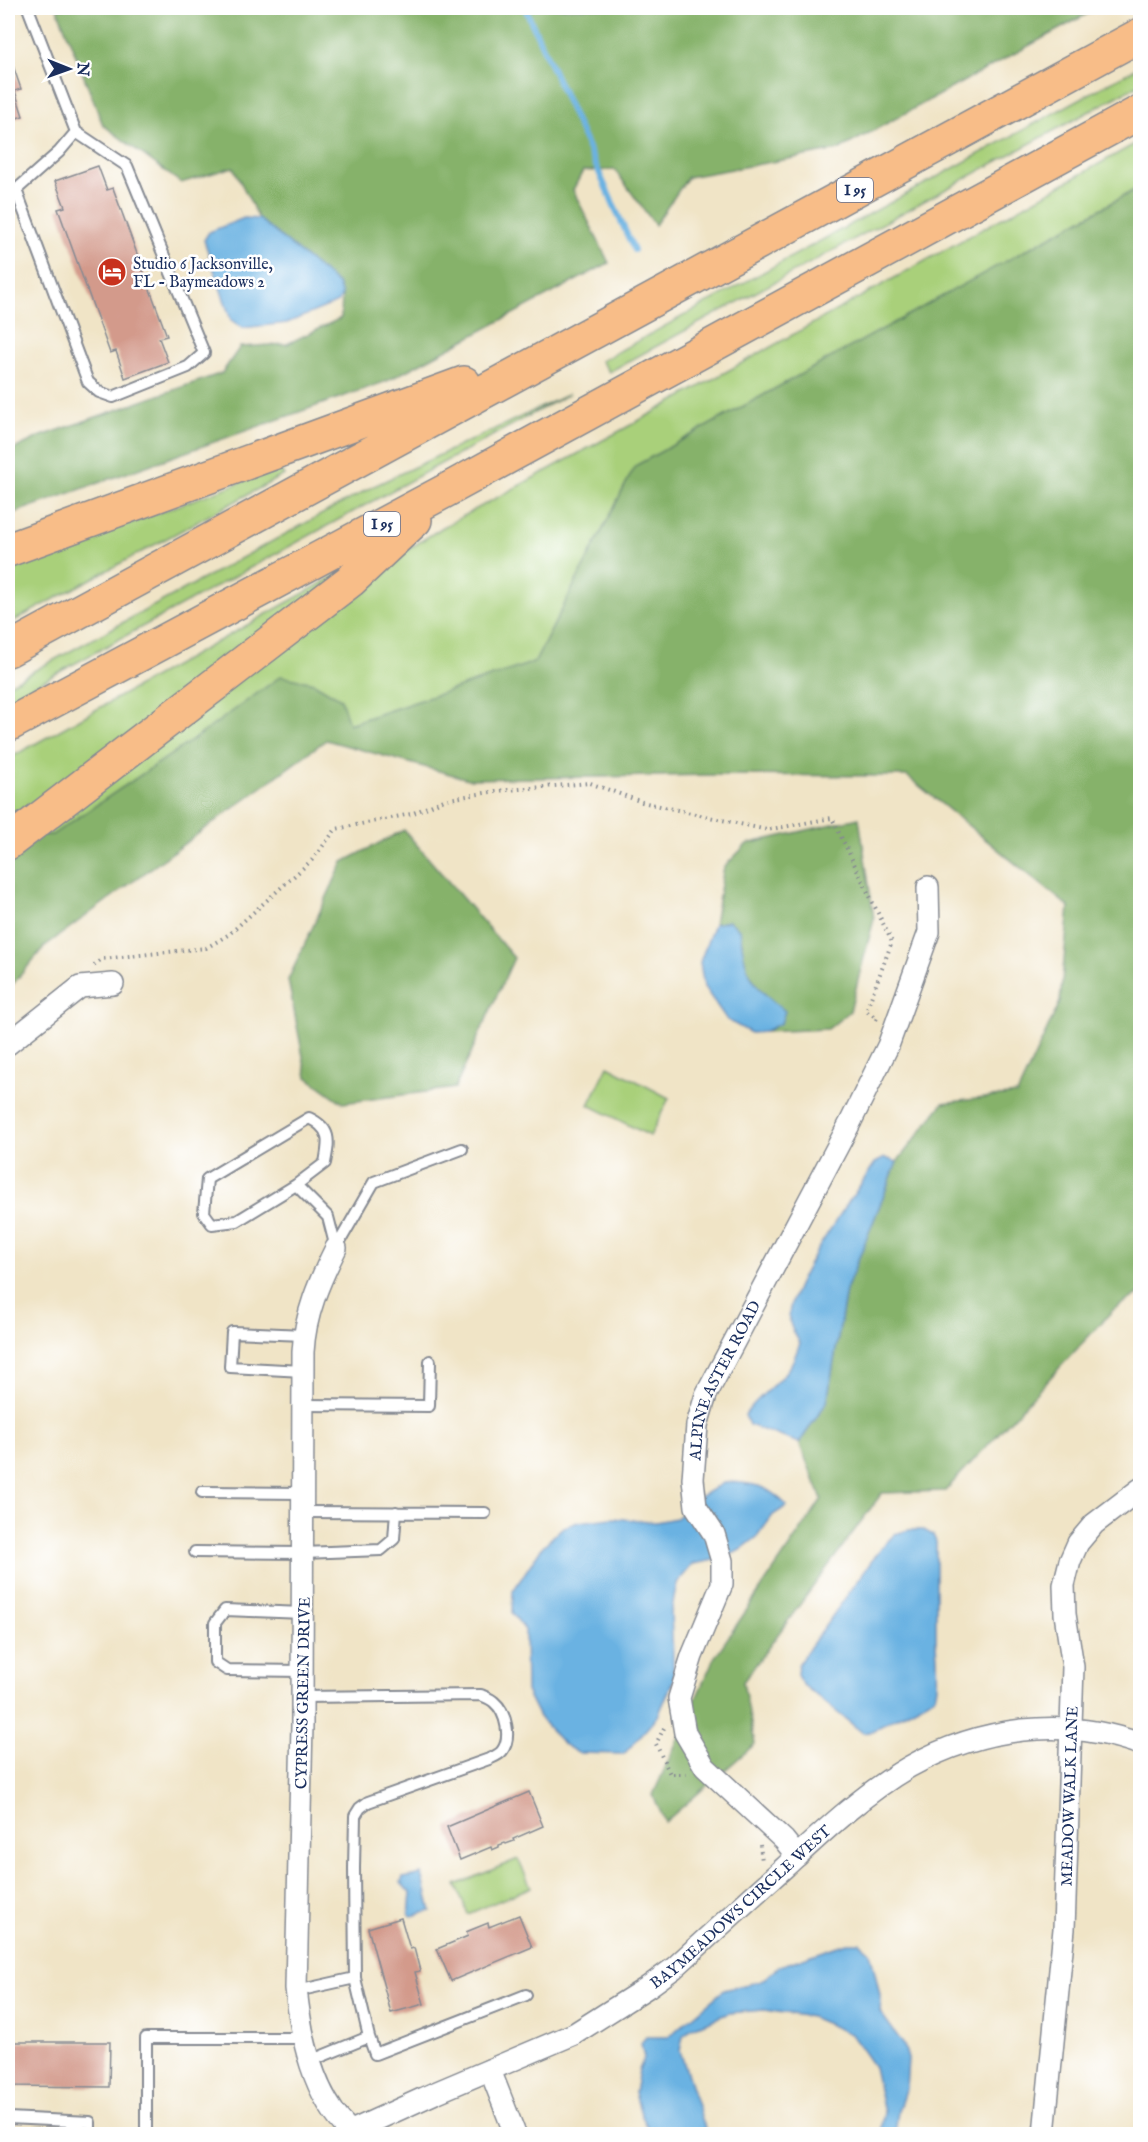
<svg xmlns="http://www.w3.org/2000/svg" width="1148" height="2142" font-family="'IM FELL English',serif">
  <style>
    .green { fill: #a9d07a; stroke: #62806c; stroke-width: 1.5 }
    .forest { fill: #86b26a; stroke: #507064; stroke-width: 1.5 }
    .water { fill: #6bb2e2; stroke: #4370a0; stroke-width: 1.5 }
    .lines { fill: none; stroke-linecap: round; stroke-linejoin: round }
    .stream { stroke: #6bb2e2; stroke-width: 6 }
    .building { fill: #d39a8b }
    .service-casing { stroke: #868a92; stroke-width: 14 }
    .minor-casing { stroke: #868a92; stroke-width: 24 }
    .motorway-casing { stroke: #868a92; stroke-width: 36 }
    .path { stroke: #868a92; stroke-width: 4; stroke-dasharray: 1.5 4.5; stroke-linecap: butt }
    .service { stroke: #fff; stroke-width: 10 }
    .minor { stroke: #fff; stroke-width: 21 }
    .motorway { stroke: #f8bd88; stroke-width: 33 }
    .labels { text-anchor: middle; stroke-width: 5; stroke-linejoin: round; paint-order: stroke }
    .shield { fill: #fff; stroke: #5f6d8e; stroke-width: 1.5 }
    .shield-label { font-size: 15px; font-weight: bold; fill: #1b2f5e }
    .poi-label { font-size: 16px; fill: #1b2f5e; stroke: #fff; text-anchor: start }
    .street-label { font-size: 16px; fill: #1b2f5e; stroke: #fff }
  </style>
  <rect width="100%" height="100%" fill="#fff"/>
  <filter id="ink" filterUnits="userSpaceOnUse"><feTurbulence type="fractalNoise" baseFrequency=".0167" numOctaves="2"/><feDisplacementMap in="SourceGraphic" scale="12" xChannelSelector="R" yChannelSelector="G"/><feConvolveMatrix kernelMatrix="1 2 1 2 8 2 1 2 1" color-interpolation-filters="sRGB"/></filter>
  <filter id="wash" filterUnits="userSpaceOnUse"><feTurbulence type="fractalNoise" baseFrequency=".008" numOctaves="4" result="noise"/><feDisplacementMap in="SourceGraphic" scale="24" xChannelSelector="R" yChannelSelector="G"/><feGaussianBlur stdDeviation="1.35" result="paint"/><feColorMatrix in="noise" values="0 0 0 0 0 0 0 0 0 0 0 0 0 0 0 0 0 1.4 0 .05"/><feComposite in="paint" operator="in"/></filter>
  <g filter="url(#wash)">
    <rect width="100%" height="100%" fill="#f0e4c6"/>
    <path class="green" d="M1140 66V84L609 372 601 361Z
      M1140 141V187L635 466 535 662 349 724 281 677 197 737 52 835H37L365 577 443 527 629 426Z
      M569 394 8 700V685L372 487Z
      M279 468 284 475 8 624V569L122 518 131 523Z
      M365 559 8 829V759Z
      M608 1066 669 1098 650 1136 589 1105Z
      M518 1859 531 1887 468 1914 456 1885Z"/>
    <path class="forest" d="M57 8H1098L838 150 688 177 655 225 615 170 583 171 573 190 609 263 387 381 8 515V452L39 437 222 373 240 347 287 344 341 318 342 295 338 284 259 219 233 167 181 183 103 125Z
      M1140 187V1293L1114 1309 945 1491 882 1493 743 1682 755 1744 665 1822 653 1795 714 1658 822 1499 799 1443 827 1402 846 1290 897 1162 943 1103 1017 1094 1060 1002 1069 907 907 776 714 775 468 779 326 740 45 946 8 990V858L37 835H52L197 737 281 676 314 683 341 699 349 724 535 662 635 466Z
      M859 818 874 919 850 1011 828 1029 764 1032 780 1023 784 1011 761 992 745 967 740 930 729 921 714 924 724 867 747 844Z
      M404 830 514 958 455 1088 343 1103 307 1077 288 980 343 862Z"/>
    <path class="water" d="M244 218 259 219 338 284 342 295 338 302 287 323 243 328 231 320 204 240 209 232Z
      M729 921 740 930C745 974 750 984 785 1011L781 1023 764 1032 751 1033 727 1020 704 987 700 962 714 924Z
      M885 1158 897 1162 846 1290 827 1402 799 1443 749 1425 745 1415C757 1396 778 1385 790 1366 795 1359 797 1350 800 1343 796 1336 789 1326 789 1317 789 1281 854 1196 875 1163Z
      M725 1482C753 1483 768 1485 787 1506L773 1515 757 1537 740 1550 725 1558 693 1564 677 1583 671 1613 674 1679 658 1716 624 1754 578 1753 563 1744 539 1717 526 1691 525 1630 512 1613 513 1591 542 1547 562 1528 578 1522 612 1518 656 1522 676 1518 699 1497Z
      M909 1530H924L933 1535 936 1542V1644C937 1654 939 1686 935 1695 934 1696 929 1700 927 1701L870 1732 863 1733 802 1684 797 1675 798 1664 881 1548 895 1534Z
      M422 1874 431 1911 412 1916 409 1914 411 1894 401 1883 403 1878Z
      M847 1943H860L870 1952 881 1999 880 2012 904 2045 908 2059 906 2088 898 2111 895 2134H881L884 2112 874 2067 851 2034 811 2017 764 2010 729 2013 690 2029 683 2036 680 2051 707 2134H651L641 2114 635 2093 639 2070 644 2058 641 2043 646 2037H668L724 1990 761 1981 780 1966Z"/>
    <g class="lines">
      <path class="stream" d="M525 8 634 250"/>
    </g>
    <g id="blocks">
      <path class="building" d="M8 51 21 89 15 91 23 116 8 121Z
        M98 166 107 190 113 188 167 336 159 338 168 362 125 378 116 351 110 353 58 209 65 207 55 181Z
        M529 1792 543 1826 513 1839 514 1841 506 1844 505 1843 499 1845V1847L492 1850 491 1847 460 1860 447 1827Z
        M519 1915 532 1947 451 1981 437 1949 468 1936 466 1932 488 1923 489 1927Z
        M401 1918 410 1949 414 1948 420 1971 415 1972 424 2004 391 2013 368 1928Z
        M8 2042H110L109 2087 8 2086Z"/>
    </g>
  </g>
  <g filter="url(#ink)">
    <use href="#blocks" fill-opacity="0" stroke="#868a92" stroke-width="1.5"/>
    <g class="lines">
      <g class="service-casing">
        <path id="service" d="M8 189 16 190 88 382 99 392 113 397 188 367 204 353 127 166 76 132 28 8
          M16 190 59 152 76 132
          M296 1185 325 1163C329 1141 332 1129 309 1118L207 1179 204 1213 212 1224 237 1221 296 1185 328 1217 336 1248
          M336 1248 374 1182 462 1149
          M303 1371 230 1367 232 1332 304 1335
          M303 1405 429 1406 430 1361
          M202 1492 303 1493
          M303 1512 485 1513
          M195 1552 303 1553 381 1550 394 1539 396 1512
          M302 1671 227 1670 215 1662V1623L225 1610 303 1613
          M355 1978 369 2037
          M297 1991 355 1978 354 1868 355 1816 360 1808 368 1802 489 1759C493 1757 499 1755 502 1751 512 1738 506 1712 494 1702 491 1699 485 1697 481 1695L302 1697
          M310 2061 369 2037 375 2054 526 1995
          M8 2118 90 2122V2134
          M146 2134V2038H303"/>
      </g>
      <g class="minor-casing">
        <g id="minor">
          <path d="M8 1044 80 987 113 984"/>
          <path d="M336 1248C319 1282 305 1314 303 1352L302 1725 296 1988C301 2038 313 2096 350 2131"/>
          <path id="s1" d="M797 1856 784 1840 705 1767 685 1733 679 1698 692 1656 722 1584V1561L714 1534 696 1507 693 1479 697 1425 706 1395 850 1123 888 1046 929 932 928 887"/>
          <path d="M490 2070 515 2134"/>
          <path id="s2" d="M345 2134 435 2093 574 2034 648 1987 674 1968C711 1934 748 1900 785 1867 824 1831 863 1794 909 1767 980 1727 1064 1716 1140 1744"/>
          <path id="s3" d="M1044 2134 1064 1929 1073 1667 1065 1614 1064 1585 1070 1561 1078 1543 1094 1524 1140 1489"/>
        </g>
      </g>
      <g class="motorway-casing">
        <path id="motorway" d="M8 550 464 383
          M8 650 1140 35
          M8 725 447 490 1140 112
          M8 843 350 581 415 520"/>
      </g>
      <path class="path" d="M94 965 102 959 206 948 228 935 312 860 336 829 411 814 444 800 496 791 590 783 642 802 767 830 832 818 892 942 866 1011 877 1018 876 1020
        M664 1728 656 1744 670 1774H687
        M760 1845 762 1861"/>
      <use href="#service" class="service"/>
      <use href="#minor" class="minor"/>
      <use href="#motorway" class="motorway"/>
    </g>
  </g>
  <defs>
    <g id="hotel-disc" transform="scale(1.5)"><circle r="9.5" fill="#c8321e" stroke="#fff"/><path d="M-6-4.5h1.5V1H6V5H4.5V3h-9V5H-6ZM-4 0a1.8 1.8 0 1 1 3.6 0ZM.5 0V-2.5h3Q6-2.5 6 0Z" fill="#fff"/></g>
  </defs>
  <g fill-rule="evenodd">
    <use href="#hotel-disc" x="112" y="272"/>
  </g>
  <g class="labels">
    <g class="shield">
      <rect x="837" y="178" width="36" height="24" rx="4.5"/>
      <rect x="364" y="512" width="36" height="24" rx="4.5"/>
    </g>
    <g class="shield-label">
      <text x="855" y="195">I 95</text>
      <text x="382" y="529">I 95</text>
    </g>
    <g class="poi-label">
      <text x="133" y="269">Studio 6 Jacksonville,<tspan x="133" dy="18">FL - Baymeadows 2</tspan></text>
    </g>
    <g class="street-label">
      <text dy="6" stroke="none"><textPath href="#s1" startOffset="542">ALPINE ASTER ROAD</textPath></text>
      <text transform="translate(302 1693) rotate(-89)" y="6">CYPRESS GREEN DRIVE</text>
      <text dy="6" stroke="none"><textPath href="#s3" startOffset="339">MEADOW WALK LANE</textPath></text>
      <text dy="6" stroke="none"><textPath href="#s2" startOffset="460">BAYMEADOWS CIRCLE WEST</textPath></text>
    </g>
  </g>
  <rect width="1148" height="2142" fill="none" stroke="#fff" stroke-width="30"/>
  <g transform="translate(69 69) rotate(91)" stroke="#ffffff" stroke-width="4.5" paint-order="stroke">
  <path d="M0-4.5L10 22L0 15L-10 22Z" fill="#1b2f5e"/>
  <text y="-9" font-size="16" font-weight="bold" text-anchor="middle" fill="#1b2f5e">N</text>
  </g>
</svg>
